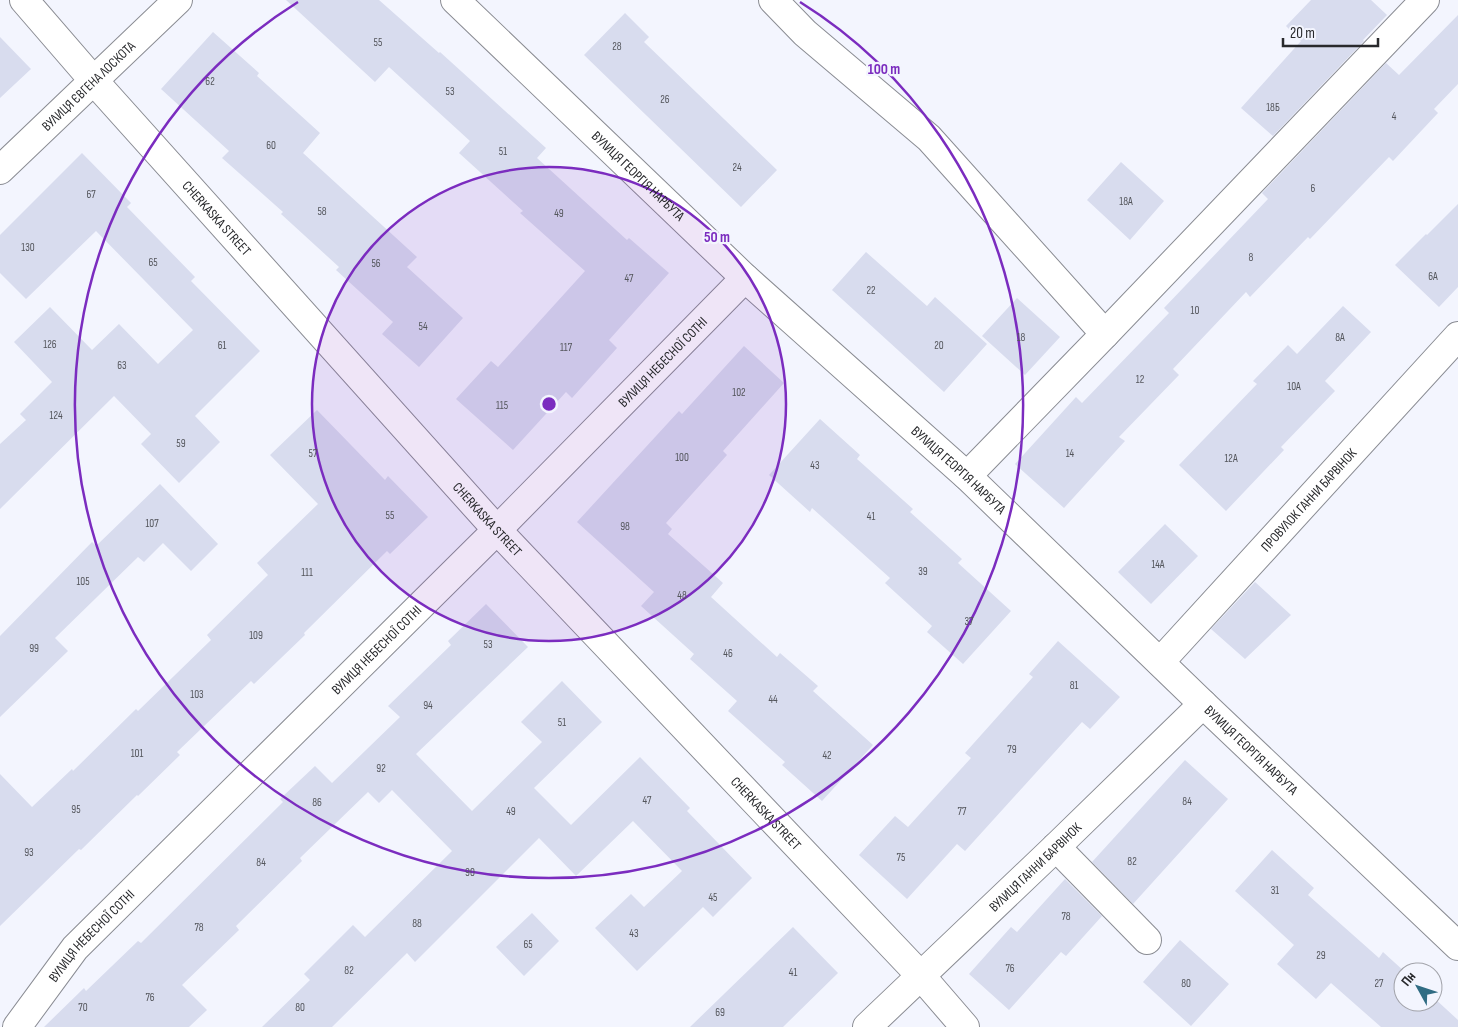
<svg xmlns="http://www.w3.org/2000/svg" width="1458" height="1027" font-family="'Sofia Sans Condensed',sans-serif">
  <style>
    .building { fill: #d8dcee }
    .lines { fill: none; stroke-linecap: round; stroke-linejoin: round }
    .minor-casing { stroke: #8a8c93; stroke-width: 30 }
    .minor { stroke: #fff; stroke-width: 28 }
    .ring { fill: none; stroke: #7b2cbf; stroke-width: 2.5 }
    .labels { text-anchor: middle; stroke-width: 4.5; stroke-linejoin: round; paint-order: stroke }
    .number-label { font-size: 11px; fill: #54565c }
    .street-label { font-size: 14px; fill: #28292c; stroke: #f3f5fe }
    .centre { fill: #7b2cbf; stroke: #f3f5fe; stroke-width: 2.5 }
    .ring-label { font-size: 15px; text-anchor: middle; font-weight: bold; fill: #7b2cbf; stroke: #f3f5fe; stroke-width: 4.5; stroke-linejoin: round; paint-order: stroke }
  </style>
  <rect width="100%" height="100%" fill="#f3f5fe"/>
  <path class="building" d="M286 0H379L439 53 440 52 546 148 537 158 627 240 629 238 669 273 609 340 617 348 572 398 566 392 513 450 456 399 491 361 498 367 585 271 520 213 523 211 459 153 470 141 389 67 375 82Z
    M1311 0H1371L1387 15 1363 40 1364 41 1273 136 1241 108 1301 41 1286 26Z
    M625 13 649 37 644 42 777 170 741 207 584 55Z
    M1458 15V84L1434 109 1438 113 1393 161 1389 157 1310 239 1308 237 1250 297 1246 292 1173 369 1179 375 1119 437 1125 441 1064 508 1015 464 1076 397 1082 403 1169 313 1164 308 1268 199 1262 193 1386 63 1399 75Z
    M213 32 259 73 257 76 320 133 303 153 417 257 407 267 463 318 419 367 382 334 393 322 336 270 339 267 281 214 283 212 222 158 229 151 161 89Z
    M0 37 31 69 0 98Z
    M82 153 131 203 127 207 195 277 191 281 260 351 195 416 220 442 179 483 141 444 151 434 114 396 0 509V444L26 420 20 414 52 382 14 342 50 307 92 350 119 324 158 364 193 330 96 231 26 299 0 273V235Z
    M1121 162 1164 201 1130 240 1087 200Z
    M1458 204V287L1439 307 1395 265 1426 234 1427 235Z
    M866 252 927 306 935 297 987 344 944 392 832 290Z
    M1017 298 1060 337 1025 375 982 336Z
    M1343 306 1371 332 1325 381 1335 391 1281 447 1284 450 1226 511 1179 465 1257 384 1253 381 1288 345 1297 354Z
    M744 346 784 383 723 451 727 455 666 523 672 529 668 534 723 583 711 597 777 657 780 653 818 686 813 691 873 745 822 801 782 765 785 762 728 711 737 701 690 659 694 654 641 606 654 592 577 522 679 411 682 414Z
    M317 410 385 480 388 476 428 517 390 554 387 551 304 633 305 635 254 684 251 681 177 752 180 755 138 796 137 795 81 850 79 849 0 926V774L32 807 72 769 73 771 136 709 138 711 211 640 207 635 268 575 257 563 318 504 270 455Z
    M820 419 860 455 857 459 913 509 910 512 962 559 958 563 1011 611 963 664 927 632 932 626 885 583 890 578 812 508 810 512 769 475Z
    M160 484 218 544 191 571 163 543 144 562 138 557 55 638 68 651 0 717V636L92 542 96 546Z
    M1165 524 1198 556 1151 604 1118 572Z
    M1255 582 1291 615 1245 659 1211 629Z
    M486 604 528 647 416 754 472 811 542 742 521 722 562 681 602 722 534 788 571 825 640 757 690 808 687 811 752 878 713 917 703 907 637 971 595 928 631 894 644 907 682 871 633 821 576 876 539 838 415 962 407 953 332 1027H262L310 980 304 974 353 925 365 937 452 851 392 790 379 803 368 792 300 858 302 861 236 926 239 930 182 985 207 1010 189 1027H44L84 988 86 991 138 941 141 943 283 802 280 799 315 766 332 783 400 717 388 706 451 645 448 641Z
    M1058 641 1120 697 1090 729 1082 722 965 851 957 844 907 899 859 855 895 816 908 827 971 758 965 753 1033 677 1029 674Z
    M1185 760 1228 799 1133 904 1092 862Z
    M1272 850 1314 888 1308 895 1379 958 1383 952 1405 972H1403V1002H1433V997L1458 1020V1027H1381L1331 983 1316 999 1277 964 1294 945 1235 891Z
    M1065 879 1102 916 1066 956 1061 952 1009 1010 969 974 1011 927 1017 932Z
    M532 913 559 941 524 976 496 947Z
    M793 927 838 973 783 1027H690Z
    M1180 940 1229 984 1191 1026 1143 982Z"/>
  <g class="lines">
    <g class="minor-casing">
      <g id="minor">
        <path id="s1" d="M24 0 94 81 497 530 921 976 965 1027"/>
        <path id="s2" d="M455 0 745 278 967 476 1203 704 1458 946"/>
        <path d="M773 0 805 33 929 138 1105 334"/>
        <path id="s3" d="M0 170 178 0"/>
        <path d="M967 476 1105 334 1425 0"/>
        <path id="s4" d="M1160 662 1458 336"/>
        <path d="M1056 847 1147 940"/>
        <path id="s5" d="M17 1027 75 948 497 530 745 278"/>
        <path id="s6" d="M867 1027 1056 847 1203 704"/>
      </g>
    </g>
    <use href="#minor" class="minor"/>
  </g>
  <circle cx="549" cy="404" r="237" fill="#7b2cbf" fill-opacity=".12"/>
  <g class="ring">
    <circle cx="549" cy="404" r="237"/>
    <path d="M800 2A474 474 0 1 1 298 2"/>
  </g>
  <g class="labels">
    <g class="number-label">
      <text x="378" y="46">55</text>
      <text x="617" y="50">28</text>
      <text x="210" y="85">62</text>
      <text x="450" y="95">53</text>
      <text x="665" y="103">26</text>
      <text x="1273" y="111">18Б</text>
      <text x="1394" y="120">4</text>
      <text x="271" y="149">60</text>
      <text x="503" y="155">51</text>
      <text x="737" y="171">24</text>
      <text x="1313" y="192">6</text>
      <text x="91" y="198">67</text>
      <text x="1126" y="205">18А</text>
      <text x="322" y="215">58</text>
      <text x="559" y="217">49</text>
      <text x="28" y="251">130</text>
      <text x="1251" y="261">8</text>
      <text x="153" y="266">65</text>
      <text x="376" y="267">56</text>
      <text x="1433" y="280">6А</text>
      <text x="629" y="282">47</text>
      <text x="871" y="294">22</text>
      <text x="1195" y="314">10</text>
      <text x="423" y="330">54</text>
      <text x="1021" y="341">18</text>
      <text x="1340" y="341">8А</text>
      <text x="50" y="348">126</text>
      <text x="222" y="349">61</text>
      <text x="939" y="349">20</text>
      <text x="566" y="351">117</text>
      <text x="122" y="369">63</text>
      <text x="1140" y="383">12</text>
      <text x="1294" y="390">10А</text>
      <text x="739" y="396">102</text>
      <text x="502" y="409">115</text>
      <text x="56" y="419">124</text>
      <text x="181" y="447">59</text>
      <text x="313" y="457">57</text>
      <text x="1070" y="457">14</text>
      <text x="682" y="461">100</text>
      <text x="1231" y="462">12А</text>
      <text x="815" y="469">43</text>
      <text x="390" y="519">55</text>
      <text x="871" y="520">41</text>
      <text x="152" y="527">107</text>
      <text x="625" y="530">98</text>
      <text x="1158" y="568">14А</text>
      <text x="923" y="575">39</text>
      <text x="307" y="576">111</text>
      <text x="83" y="585">105</text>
      <text x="682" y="599">48</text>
      <text x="969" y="625">37</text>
      <text x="256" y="639">109</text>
      <text x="488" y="648">53</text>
      <text x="34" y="652">99</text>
      <text x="728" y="657">46</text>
      <text x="1074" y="689">81</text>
      <text x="197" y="698">103</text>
      <text x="773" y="703">44</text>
      <text x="428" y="709">94</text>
      <text x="562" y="726">51</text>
      <text x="1012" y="753">79</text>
      <text x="137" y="757">101</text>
      <text x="827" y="759">42</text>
      <text x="381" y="772">92</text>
      <text x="647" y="804">47</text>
      <text x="1187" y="805">84</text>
      <text x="317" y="806">86</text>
      <text x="76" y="813">95</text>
      <text x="511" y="815">49</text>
      <text x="962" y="815">77</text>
      <text x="29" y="856">93</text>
      <text x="901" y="861">75</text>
      <text x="1132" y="865">82</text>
      <text x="261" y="866">84</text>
      <text x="470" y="876">90</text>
      <text x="1275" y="894">31</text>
      <text x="713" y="901">45</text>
      <text x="1066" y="920">78</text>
      <text x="417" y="927">88</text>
      <text x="199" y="931">78</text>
      <text x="634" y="937">43</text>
      <text x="528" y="948">65</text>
      <text x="1321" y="959">29</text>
      <text x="1010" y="972">76</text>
      <text x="349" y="974">82</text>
      <text x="793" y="976">41</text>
      <text x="1186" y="987">80</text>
      <text x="1379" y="987">27</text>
      <text x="150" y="1001">76</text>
      <text x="83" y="1011">70</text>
      <text x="300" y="1011">80</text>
      <text x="720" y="1016">69</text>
    </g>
    <g class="street-label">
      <text dy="5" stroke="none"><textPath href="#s3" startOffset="122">ВУЛИЦЯ ЄВГЕНА ЛОСКОТА</textPath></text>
      <text dy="5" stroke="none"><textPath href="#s2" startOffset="254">ВУЛИЦЯ ГЕОРГІЯ НАРБУТА</textPath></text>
      <text dy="5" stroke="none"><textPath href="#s1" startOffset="291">CHERKASKA STREET</textPath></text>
      <text dy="5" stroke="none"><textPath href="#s5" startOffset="928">ВУЛИЦЯ НЕБЕСНОЇ СОТНІ</textPath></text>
      <text dy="5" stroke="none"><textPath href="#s2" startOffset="689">ВУЛИЦЯ ГЕОРГІЯ НАРБУТА</textPath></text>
      <text dy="5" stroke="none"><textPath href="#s4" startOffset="220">ПРОВУЛОК ГАННИ БАРВІНОК</textPath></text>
      <text dy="5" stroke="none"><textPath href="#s1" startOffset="696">CHERKASKA STREET</textPath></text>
      <text dy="5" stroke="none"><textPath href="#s5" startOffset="522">ВУЛИЦЯ НЕБЕСНОЇ СОТНІ</textPath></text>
      <text dy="5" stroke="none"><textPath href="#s2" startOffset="1094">ВУЛИЦЯ ГЕОРГІЯ НАРБУТА</textPath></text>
      <text dy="5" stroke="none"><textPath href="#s1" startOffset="1101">CHERKASKA STREET</textPath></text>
      <text dy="5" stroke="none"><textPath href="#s6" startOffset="232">ВУЛИЦЯ ГАННИ БАРВІНОК</textPath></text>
      <text dy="5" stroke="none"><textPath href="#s5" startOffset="118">ВУЛИЦЯ НЕБЕСНОЇ СОТНІ</textPath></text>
    </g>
  </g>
  <circle cx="549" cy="404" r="8" class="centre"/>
  <g class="ring-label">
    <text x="884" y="74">100 m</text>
    <text x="717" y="242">50 m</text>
  </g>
  <g transform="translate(1418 987) rotate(310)"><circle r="24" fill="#f3f5fe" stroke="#a2a3aa"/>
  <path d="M0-4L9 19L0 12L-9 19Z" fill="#306c83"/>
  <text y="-8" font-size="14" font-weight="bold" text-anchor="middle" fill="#28292c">Пн</text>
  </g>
  <path d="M1283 38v8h95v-8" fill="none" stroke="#28292c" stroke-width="2.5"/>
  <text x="1290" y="38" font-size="15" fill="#28292c" stroke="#f3f5fe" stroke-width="4" paint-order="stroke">20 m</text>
</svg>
